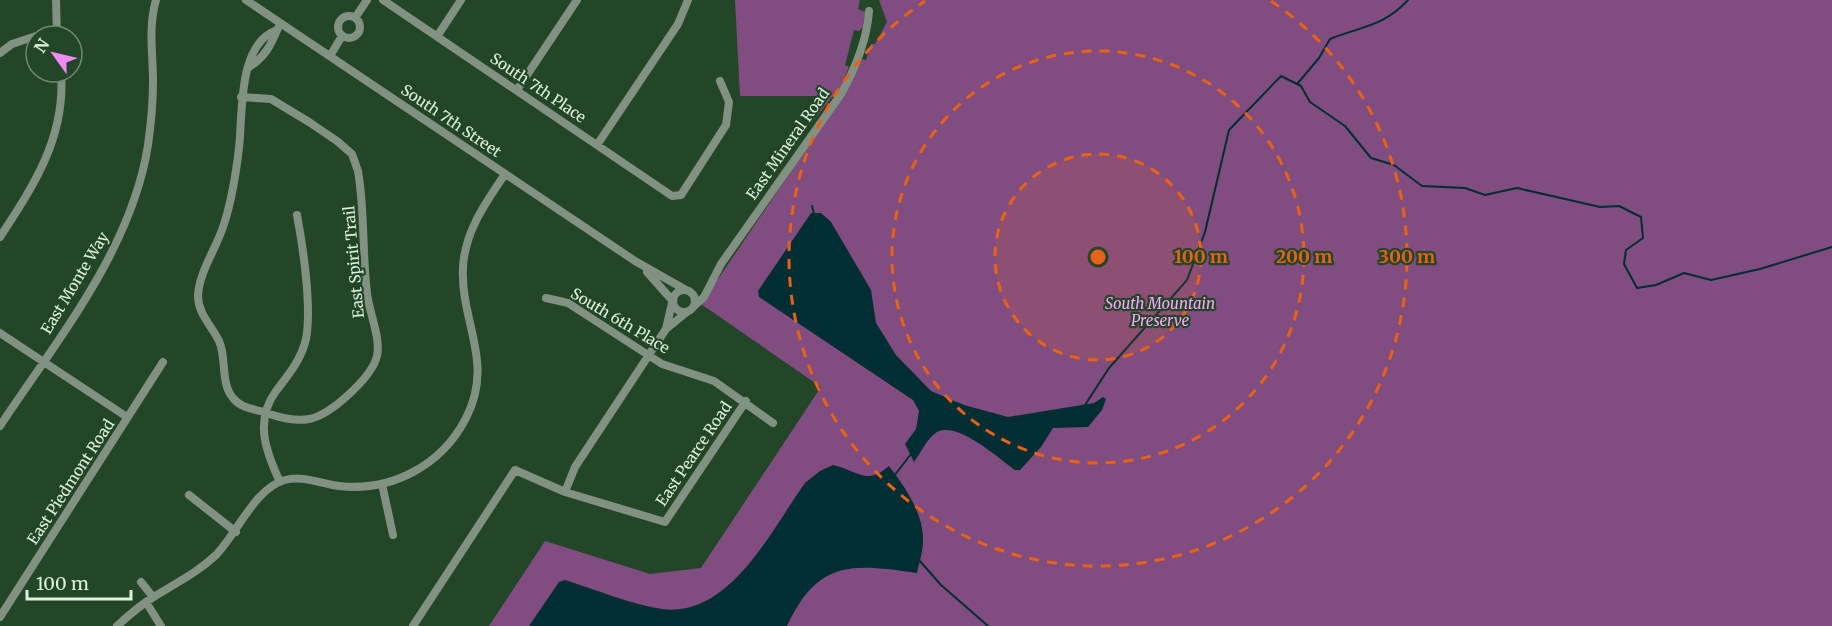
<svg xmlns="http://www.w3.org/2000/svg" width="1832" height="626" font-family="Merriweather,serif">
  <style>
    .green { fill: #814d81 }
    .water { fill: #002e33 }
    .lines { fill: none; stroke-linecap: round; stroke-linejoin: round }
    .stream { stroke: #002e33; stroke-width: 2 }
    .minor { stroke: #819182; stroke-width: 8 }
    .ring { fill: none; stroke: #e76116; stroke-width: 3; stroke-dasharray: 10 8 }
    .labels { text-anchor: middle; stroke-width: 4.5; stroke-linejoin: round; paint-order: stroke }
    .street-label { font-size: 15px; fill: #ddf1de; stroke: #244628 }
    .park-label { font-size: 15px; font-style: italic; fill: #fda6fe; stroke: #244628 }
    .centre { fill: #e76116; stroke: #244628; stroke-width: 3 }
    .ring-label { font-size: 18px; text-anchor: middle; font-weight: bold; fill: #e76116; stroke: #244628; stroke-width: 4.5; stroke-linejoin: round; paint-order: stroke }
  </style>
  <rect width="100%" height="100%" fill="#244628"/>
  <path class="green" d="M735 0H860L858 9 865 12 863 27 859 31 854 30 845 65 849 67 841 86 812 122 807 119 823 96H740Z
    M879 0H1832V626H489L545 541 650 574 701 568 821 387 701 304 820 129 860 59 866 60 871 44H875L887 22Z"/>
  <path class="water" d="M811 213H821L831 222 871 290 876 323 896 355 931 391 964 405 1008 417 1094 403 1103 397 1106 399 1102 410 1088 427 1053 428 1041 447 1020 470H1015C998 458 958 421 937 432 928 437 920 454 914 462L905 444 916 429 919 411 913 400 759 297 758 291Z
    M833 465C859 471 866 486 889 466 905 487 924 514 923 541 923 552 919 563 917 573 853 564 818 559 787 626H529L559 582 565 580C594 589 633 605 662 609 730 618 772 529 805 483L820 471Z"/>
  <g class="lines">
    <path class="stream" d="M1298 83 1319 58 1330 39C1362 26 1383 27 1408 0
      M812 206 814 214
      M1085 405 1109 368 1187 280 1205 232 1229 130 1281 76 1301 86 1310 102 1345 126 1371 158 1394 165 1422 186 1465 188 1485 195 1517 188 1600 207 1619 206 1641 217 1643 238 1626 250 1624 264 1637 288 1656 285 1684 273 1711 280 1760 269 1832 247
      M894 476 911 454
      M919 560 941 585 988 626"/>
    <path class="minor" d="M56 0 57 36
      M246 0 635 261 686 290
      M383 0 672 196 681 195 726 125 729 102 720 81
      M338 27a11 11 0 1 1 22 0a11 11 0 1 1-22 0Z
      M355 18 367 0
      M438 35 461 0
      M37 36 57 33
      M0 53 12 44 36 36
      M330 56 342 36
      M249 67C265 57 271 45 278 28
      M517 90 577 0
      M241 97 271 99 309 122 337 141 352 154 358 171C365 211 362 253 367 293 369 312 381 338 377 356 372 377 331 415 309 419 292 422 276 416 260 411 249 408 240 407 233 398 220 383 227 358 219 341 212 326 198 314 198 296 199 271 217 248 224 224 232 200 236 173 239 148 243 115 237 44 277 30
      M597 145 678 24 688 0
      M0 237C34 185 66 137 61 72
      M647 272 672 300
      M673 301a11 11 0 1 1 22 0a11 11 0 1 1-22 0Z
      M546 298 568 303 662 364 714 381 773 423
      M693 307 704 297 721 264 841 94C855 69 867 40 869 11
      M666 329 672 303
      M0 333 127 417
      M0 426C57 340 132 249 148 145 151 124 153 102 153 81 153 53 148 28 156 0
      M280 482C266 452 254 421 276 391 289 374 301 360 306 339 312 307 303 247 297 215
      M382 484 393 535
      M565 492 575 467 666 329 687 312
      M189 495 236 532
      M141 582 153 597
      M146 602 161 626
      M0 617 163 362
      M117 626C128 616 139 606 152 598 174 584 197 573 216 555 238 532 255 488 285 480 303 475 321 484 339 486 392 492 442 465 466 418 495 362 460 322 463 267 465 231 486 202 505 174
      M413 626 515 470 565 492 665 522 746 401"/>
  </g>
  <circle cx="1098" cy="257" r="103" fill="#e76116" fill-opacity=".12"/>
  <g class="ring">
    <circle cx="1098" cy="257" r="103"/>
    <circle cx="1098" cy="257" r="206"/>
    <path d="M1271 1A309 309 0 1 1 925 1"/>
  </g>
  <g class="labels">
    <g class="street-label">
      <text transform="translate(538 88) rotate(34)" y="5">South 7th Place</text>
      <text transform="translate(451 121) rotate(34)" y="5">South 7th Street</text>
      <text transform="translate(788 144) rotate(-55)" y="5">East Mineral Road</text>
      <text transform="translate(354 262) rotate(-95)" y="5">East Spirit Trail</text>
      <text transform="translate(75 283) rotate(-59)" y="5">East Monte Way</text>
      <text transform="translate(620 321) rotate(31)" y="5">South 6th Place</text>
      <text transform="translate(694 454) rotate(-56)" y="5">East Pearce Road</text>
      <text transform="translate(71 482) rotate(-57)" y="5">East Piedmont Road</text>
    </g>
    <g class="park-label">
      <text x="1160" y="309">South Mountain<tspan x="1160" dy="17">Preserve</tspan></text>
    </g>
  </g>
  <circle cx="1098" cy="257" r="9" class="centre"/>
  <g class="ring-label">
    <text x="1201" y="263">100 m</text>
    <text x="1304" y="263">200 m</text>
    <text x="1407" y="263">300 m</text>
  </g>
  <g transform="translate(54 54) rotate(304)"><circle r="28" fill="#244628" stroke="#6e8a71" stroke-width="1.5"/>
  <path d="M0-4.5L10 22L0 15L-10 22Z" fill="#f28af3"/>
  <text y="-9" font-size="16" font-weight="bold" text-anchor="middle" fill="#ddf1de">N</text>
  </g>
  <path d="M27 590v9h104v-9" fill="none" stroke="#ddf1de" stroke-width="3"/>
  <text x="36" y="590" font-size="18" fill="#ddf1de" stroke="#244628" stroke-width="4.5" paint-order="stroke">100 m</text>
</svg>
